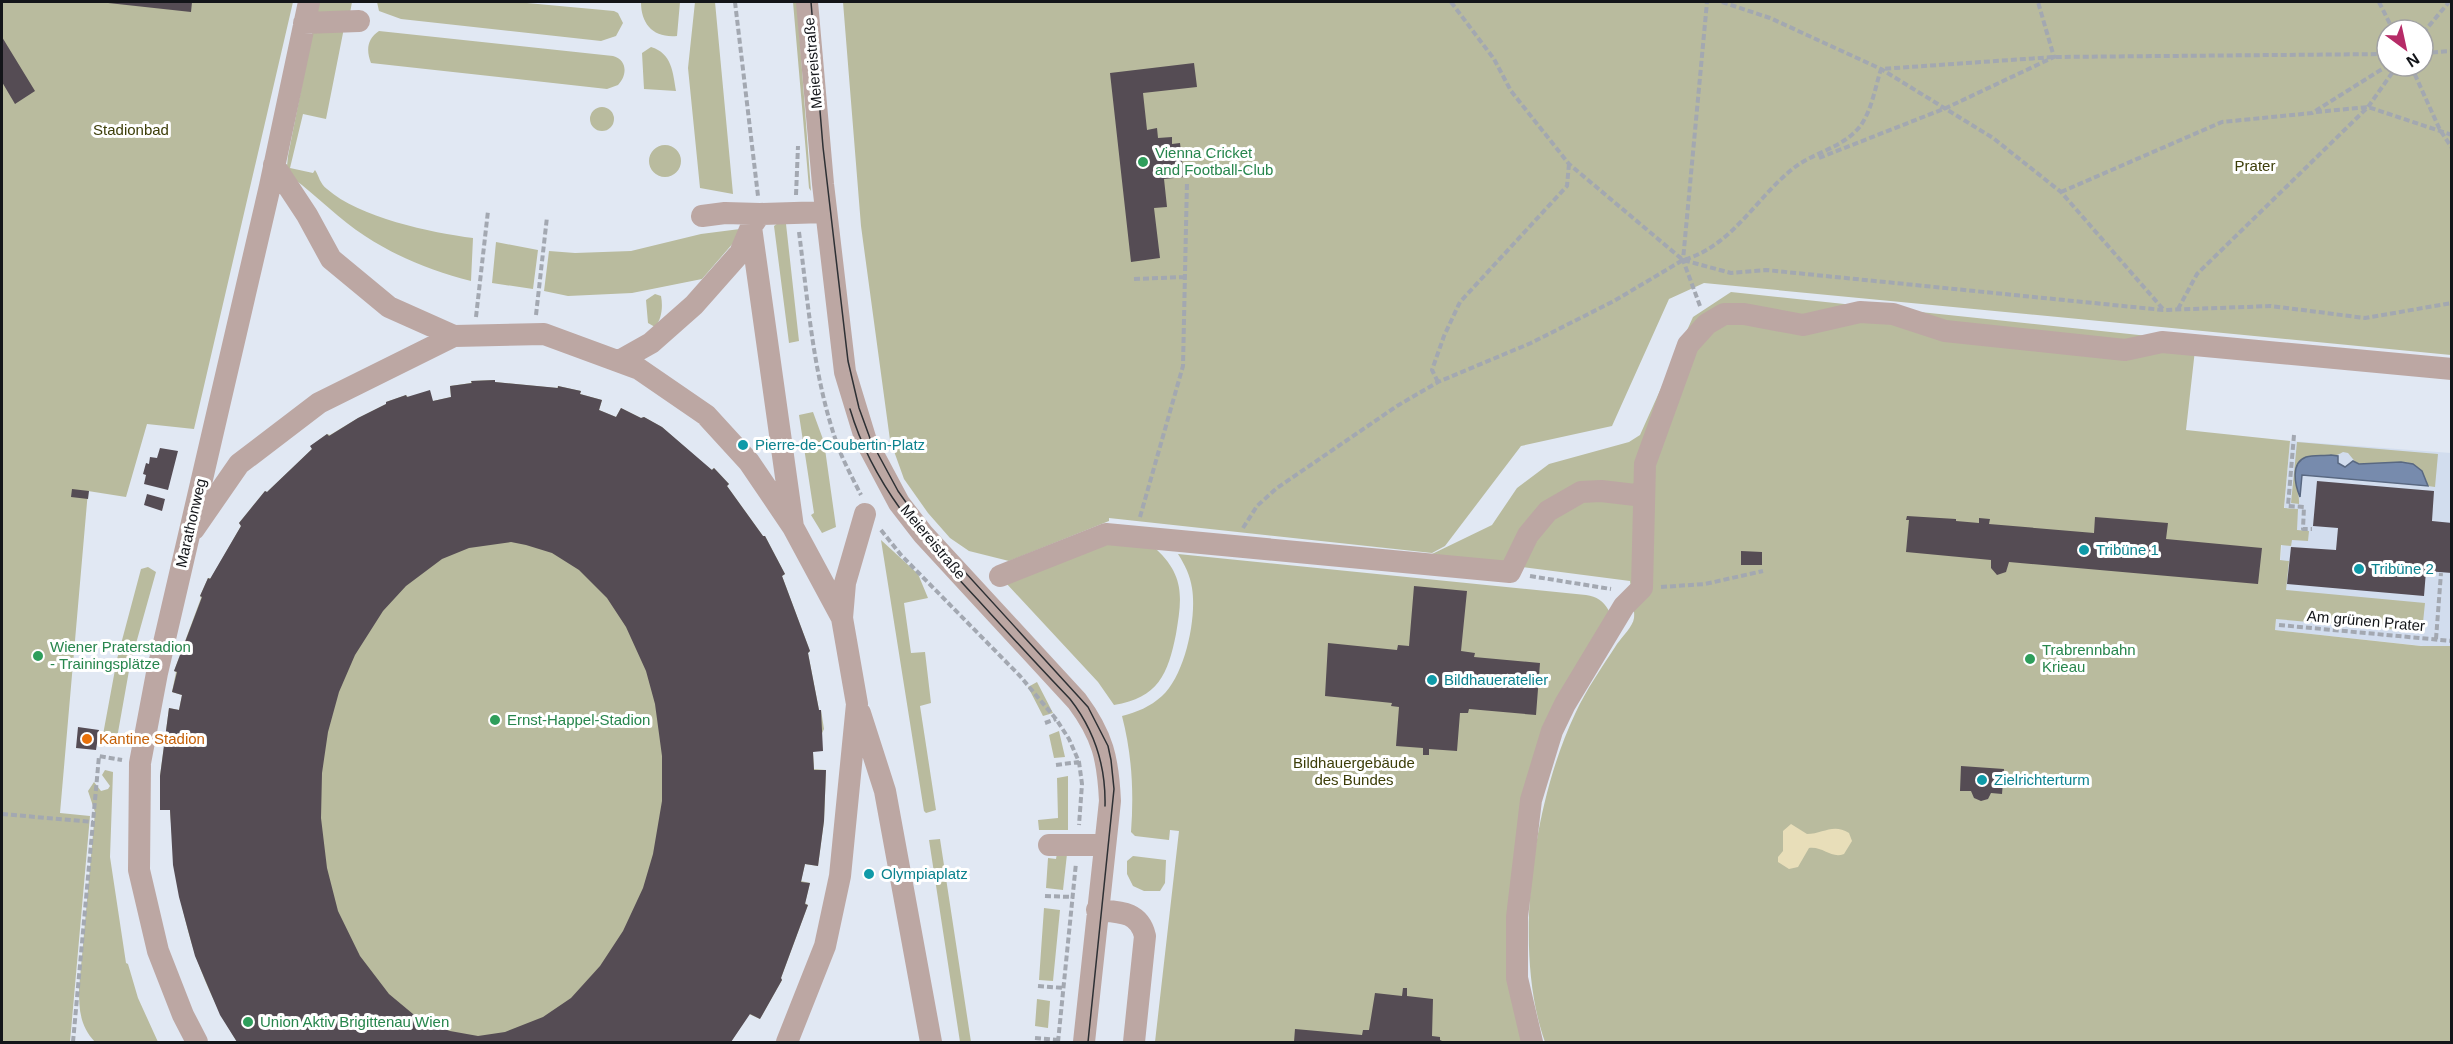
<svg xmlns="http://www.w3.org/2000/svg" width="2453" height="1044" font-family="Helvetica,sans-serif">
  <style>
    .built { fill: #d2ddee }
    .green { fill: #b9bb9e; fill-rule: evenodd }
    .sand { fill: #e8deb9 }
    .water { fill: #778bad; stroke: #596881; stroke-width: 1.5 }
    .building { fill: #554c54; fill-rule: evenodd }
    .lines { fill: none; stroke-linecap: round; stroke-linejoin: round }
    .path { stroke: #a3a8b1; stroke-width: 4; stroke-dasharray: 6 3; stroke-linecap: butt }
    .minor { stroke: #bca7a3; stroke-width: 22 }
    .tram { stroke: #2d3034; stroke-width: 1.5 }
    .leisure-dot { fill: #2e9e5b; stroke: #fff; stroke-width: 2 }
    .culture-dot { fill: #0f9aa8; stroke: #fff; stroke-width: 2 }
    .food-dot { fill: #e8710a; stroke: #fff; stroke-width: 2 }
    .labels { text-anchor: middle; stroke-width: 6; stroke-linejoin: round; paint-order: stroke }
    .street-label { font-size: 15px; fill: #131519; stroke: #fff }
    .park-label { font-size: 15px; fill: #3d3e09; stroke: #fff }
    .leisure-label { font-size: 15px; fill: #27864d; stroke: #fff; text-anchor: start }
    .culture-label { font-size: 15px; fill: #0d838f; stroke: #fff; text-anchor: start }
    .food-label { font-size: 15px; fill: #c56008; stroke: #fff; text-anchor: start }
  </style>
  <rect width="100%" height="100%" fill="#e1e8f3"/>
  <path class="built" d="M2290 441 2451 453V649L2275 630Z"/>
  <path class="green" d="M2 2H293L194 429 147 424 126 497 88 491 60 813 90 816 70 1042H2Z
    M319 2H352L350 13 316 15Z
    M377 2H516L614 11 618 13 623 23 616 36 601 41 401 19 379 11Z
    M641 2H680L677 36C653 38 641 24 641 2Z
    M695 2H715L733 194 700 188 688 68Z
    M793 2H797L811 191 809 188Z
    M843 2H2451V355L1704 283 1669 299 1612 426 1521 446 1445 546 1432 553 1109 518V521L1009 561 969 551 950 538 928 513 904 479 890 440 861 226ZM2387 30H2423V66H2387Z
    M313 29H343V33L326 119 303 114 290 168 313 173 315 170C319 176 320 184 327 189 358 217 432 233 473 238L471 281C434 272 397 257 365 236 339 219 318 197 293 178L287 166 288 156Z
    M379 31 613 56C628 60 627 76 618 85L607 89 371 63C366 50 367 39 379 31Z
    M651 47C672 53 673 73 676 91L644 89 642 53Z
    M590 119a12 12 0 1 1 24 0a12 12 0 1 1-24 0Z
    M649 161a16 16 0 1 1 32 0a16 16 0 1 1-32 0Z
    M778 223 786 224 799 341 789 343 774 226Z
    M740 229 741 234 702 279 632 293 568 296 544 291 549 251 575 253 631 251 701 234Z
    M496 242 538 250 533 289 492 283Z
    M1731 292 2196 341 2186 430 2290 441 2284 508 2298 509 2297 530 2309 531 2308 541 2292 540 2291 546 2281 545 2280 560 2289 561 2286 590 2425 603 2422 632 2276 619 2275 630 2421 646H2451V1042H1545C1512 950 1533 802 1575 714 1586 690 1602 667 1617 644 1622 637 1633 626 1634 618 1635 607 1631 592 1630 581L1430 555 1492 525 1517 488 1549 464 1629 442 1640 435 1693 317Z
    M655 294 661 296C663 306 662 319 655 327L648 323 646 300Z
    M495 380V382L557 388 558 386 581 391 580 394 602 400 599 410 616 417 621 408 641 418 644 417 662 427 711 470 714 468 729 484 727 486 763 536H765L785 574 782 576 810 651 808 653 819 710H821L824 729 813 752 814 769 826 770 824 821 818 866 805 864 801 881 810 883 805 903 808 905 781 978 782 980 760 1019 749 1014 731 1042H237C190 966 176 899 170 810H160V776L169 708 179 710 182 695 172 692 176 672 174 671 201 598 200 596 208 578H211L241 526 239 523 265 491 267 492 312 449 311 446 327 434 330 435 358 418 386 404V402L406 395 408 397 433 401 451 397 450 386 471 383V381Z
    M813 412 824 442 836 527 822 533 811 515 814 513 799 415Z
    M2297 442 2438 454 2435 487 2428 486C2425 473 2418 465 2405 462L2357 464 2348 453 2343 452C2330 462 2301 448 2296 470 2293 482 2300 492 2299 504L2291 503Z
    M881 540 918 574 928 598 904 603 911 653 925 652 931 703 920 706 936 810 926 813 924 811Z
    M1105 544 1156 549C1185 576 1182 598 1176 634 1168 674 1158 698 1114 705L1098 682 1006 583Z
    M1178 554 1586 595C1597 597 1603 600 1609 611L1531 776 1525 1042H1155L1179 831 1170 830 1169 840 1135 836 1131 832C1134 792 1132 755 1122 716 1137 712 1150 707 1162 696 1185 675 1197 618 1192 588 1190 575 1185 565 1178 554Z
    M148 567 156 572 130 665 117 738 113 741 102 740 117 659 141 569Z
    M1037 682 1053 713 1043 716 1028 687Z
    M1059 731 1065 757 1054 758 1049 735Z
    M105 770 113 772 110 857 126 963 128 964 138 998 158 1042H95C80 1026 79 1010 79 989L95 812 88 791 94 782 101 791 108 789 110 786 102 775Z
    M1068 776V830H1039L1038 820 1058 818 1057 778Z
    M940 839 971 1042H960L929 840Z
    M1057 853 1067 854 1063 890 1046 888 1048 858 1056 859Z
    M1133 856 1166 860 1165 883 1160 891H1144L1133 886 1127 874V861Z
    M1044 908 1060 910 1053 981 1039 980Z
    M1037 999 1050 1001 1048 1028 1035 1026Z"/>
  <path class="sand" d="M1791 824 1807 834C1823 834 1833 823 1849 833L1852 841 1844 854C1831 859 1823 846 1809 848L1798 867 1789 869 1778 862V857L1783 851V831Z"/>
  <path class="water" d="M2331 455 2338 456V463L2345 467 2353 461 2359 464 2401 462 2413 464 2422 471 2428 486 2302 475 2300 497C2295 485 2290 463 2306 457 2313 455 2323 456 2331 455Z"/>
  <path class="building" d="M99 2H192L191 12Z
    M2 37 35 91 15 104 2 82Z
    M1194 63 1197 87 1143 93 1147 130 1157 128 1158 138 1172 137V144L1180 143 1184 177 1164 179 1167 207 1154 208 1160 258 1131 262 1110 73Z
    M495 380V382L558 388V386L581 391 580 394 602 400 599 410 616 417 621 408 641 418 644 417 662 427 712 470 714 468 729 484 727 486 763 536H765L785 574 782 576 810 651 808 653 819 710H821L823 751 813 752 814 770H826L824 821 818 866 805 864 801 882 810 883 805 904 808 905 781 978 782 980 760 1019 750 1014 731 1042H237L220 1015 195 956 179 897 173 865 170 810H160V776L169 708 179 710 182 695 172 692 177 672 174 671 202 597 200 596 208 578 210 579 241 526 239 523 265 491 267 492 312 449 310 446 327 434 329 436 358 418 386 404V402L406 395 407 397 430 390 433 401 451 397 450 386 472 383 471 381ZM511 542 526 545 552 553 579 570 607 598 626 627 646 671 655 704 662 756V801L653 854 643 888 623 931 600 966 571 998 543 1017 505 1032 478 1036 450 1031 430 1024 413 1014 389 994 360 956 338 911 327 868 321 818 322 773 328 732 339 692 355 655 383 611 406 586 442 559 469 548Z
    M160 448 178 451 168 490 144 484 146 475 143 474 146 463 149 464 150 457 157 458Z
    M2317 481 2434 491 2432 521 2452 523V573L2426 571 2424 596 2287 584 2291 547 2336 550 2338 528 2313 526Z
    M72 489 89 491 88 499 71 497Z
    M147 494 165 499 162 511 144 505Z
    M1907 516 1956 519V521L1979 523V518L1990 519 1989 524 2094 533 2095 517 2168 523 2166 539 2262 548 2258 584 2009 562 2006 572 1997 575 1991 568V560L1906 552 1909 520H1906Z
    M1741 551 1762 552V565H1741Z
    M1414 586 1467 591 1461 651 1475 653 1474 657 1540 663 1536 715 1469 709 1468 713H1460L1457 751 1429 749V755H1423V748L1396 746 1399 707 1391 706 1392 703 1325 696 1328 643 1397 650 1398 645 1409 646Z
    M78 727 99 730 96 750 76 748Z
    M1961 766 2004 769 2002 794 1991 793 1988 799 1981 801 1974 798 1971 791H1960Z
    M1403 988H1407V996L1433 999 1432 1036 1440 1037V1040L1444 1042H1294L1295 1029 1362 1035 1363 1030H1369L1375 993 1402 996Z"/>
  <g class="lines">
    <path class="path" d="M735 2 758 196
      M1451 2 1494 59 1511 91 1569 164 1683 260 1731 273 1766 270 2163 310 2271 306 2365 318 2452 303
      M1722 2 1770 18 1881 69 1993 138 2061 192 2163 309
      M2379 2 2393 30
      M2423 33 2449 2
      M2423 53 2452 51
      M2411 66 2440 130 2452 148
      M2316 112 2368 107 2452 135
      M1819 158 1946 108 2054 57 2038 2
      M2061 192 2222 122 2312 113 2387 66
      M796 195 798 146
      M799 232C808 302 813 374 836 441 842 459 852 477 861 495
      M1134 279 1184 277
      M1700 306 1683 260 1707 2
      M2178 309 2197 274 2368 107 2397 66
      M536 315 547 217
      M476 317 488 211
      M1438 382 1432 370 1444 336 1460 302 1567 186 1569 164
      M2294 435 2288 506 2304 507 2303 529H2312
      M1140 517 1183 366 1187 181
      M1243 528 1257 506 1277 488 1397 406 1438 382 1531 343 1614 301 1683 260C1733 246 1756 197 1795 167 1815 152 1845 147 1861 125 1872 109 1875 88 1881 69L2054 57 2387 54
      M881 530 901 555 1020 676 1056 719 1069 739 1079 762 1082 784 1079 825
      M1530 576 1611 589
      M1661 587 1705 584 1763 571
      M2279 625 2452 641
      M2436 639 2441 573
      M1045 723 1056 719
      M1056 765 1079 762
      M2 814 93 822
      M1045 896 1073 897
      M1038 986 1064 988
      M1035 1038 1058 1040
      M73 1042 99 756 122 760
      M1058 1042 1076 863"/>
    <path class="minor" d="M807 2 823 184 845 372 866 441 899 503 923 534 1077 701C1103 736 1108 759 1110 801L1084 1042
      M304 23 359 21
      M274 165 307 215 331 259 389 307 454 336
      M760 214 751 227 793 527 842 618
      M702 216 725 213 760 214 826 212
      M619 361 651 343 694 305 740 253 751 227
      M194 529 239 464 319 403 454 336 544 334 639 369 706 415 749 462 793 527
      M1000 576 1106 534 1510 572 1528 535 1548 511 1581 492 1601 491 1644 496
      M860 713 885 791 931 1042
      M1049 845H1105
      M1097 910C1119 912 1139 911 1145 936L1134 1042
      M197 1042 183 1015 158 951 139 870 140 763 157 673 270 186 309 2
      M787 1042 825 946 840 876 857 704 842 618 845 583 865 514
      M1532 1042 1517 978V917L1531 800 1552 731 1565 704 1624 606 1642 588 1645 464 1688 345 1707 324 1724 314H1744L1803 325 1860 312 1893 314 1945 331 2125 350 2162 342 2452 369"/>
    <path class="tram" d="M811 2 823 147 848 361 859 408 871 441 898 491 922 525 1088 707 1108 746 1111 760 1114 789 1088 1042
      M850 409C873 487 925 543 979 601 1009 634 1039 667 1070 699 1095 731 1106 765 1105 806"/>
  </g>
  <g class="leisure-dot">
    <circle cx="1143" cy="162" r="6"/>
    <circle cx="38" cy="656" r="6"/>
    <circle cx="2030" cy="659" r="6"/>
    <circle cx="495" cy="720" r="6"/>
    <circle cx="248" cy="1022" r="6"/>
  </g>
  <g class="culture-dot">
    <circle cx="743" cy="445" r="6"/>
    <circle cx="2084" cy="550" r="6"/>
    <circle cx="2359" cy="569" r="6"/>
    <circle cx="1432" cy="680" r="6"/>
    <circle cx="1982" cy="780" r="6"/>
    <circle cx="869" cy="874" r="6"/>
  </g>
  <circle class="food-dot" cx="87" cy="739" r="6"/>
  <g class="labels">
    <g class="street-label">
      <text transform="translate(813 63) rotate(-95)" y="5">Meiereistraße</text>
      <text transform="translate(191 523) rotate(-77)" y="5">Marathonweg</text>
      <text transform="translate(933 542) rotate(50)" y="5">Meiereistraße</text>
      <text transform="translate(2366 621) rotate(5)" y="5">Am grünen Prater</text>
    </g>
    <g class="park-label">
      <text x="131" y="135">Stadionbad</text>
      <text x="2255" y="171">Prater</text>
      <text x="1354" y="768">Bildhauergebäude<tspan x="1354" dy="17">des Bundes</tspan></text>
    </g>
    <g class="leisure-label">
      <text x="1155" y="158">Vienna Cricket<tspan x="1155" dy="17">and Football-Club</tspan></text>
      <text x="50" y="652">Wiener Praterstadion<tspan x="50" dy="17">- Trainingsplätze</tspan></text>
      <text x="2042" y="655">Trabrennbahn<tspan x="2042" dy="17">Krieau</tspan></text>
      <text x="507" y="725">Ernst-Happel-Stadion</text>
      <text x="260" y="1027">Union Aktiv Brigittenau Wien</text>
    </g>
    <g class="culture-label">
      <text x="755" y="450">Pierre-de-Coubertin-Platz</text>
      <text x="2096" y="555">Tribüne 1</text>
      <text x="2371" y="574">Tribüne 2</text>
      <text x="1444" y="685">Bildhaueratelier</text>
      <text x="1994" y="785">Zielrichterturm</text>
      <text x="881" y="879">Olympiaplatz</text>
    </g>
    <g class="food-label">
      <text x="99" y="744">Kantine Stadion</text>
    </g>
  </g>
  <rect width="2453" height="1044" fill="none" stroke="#131519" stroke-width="6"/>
  <g transform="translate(2405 48) rotate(147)"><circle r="28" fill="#ffffff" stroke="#a1a1a3" stroke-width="1.5"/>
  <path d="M0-4.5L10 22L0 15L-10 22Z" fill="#b62b67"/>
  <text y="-9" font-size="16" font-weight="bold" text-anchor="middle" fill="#131519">N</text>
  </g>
</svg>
